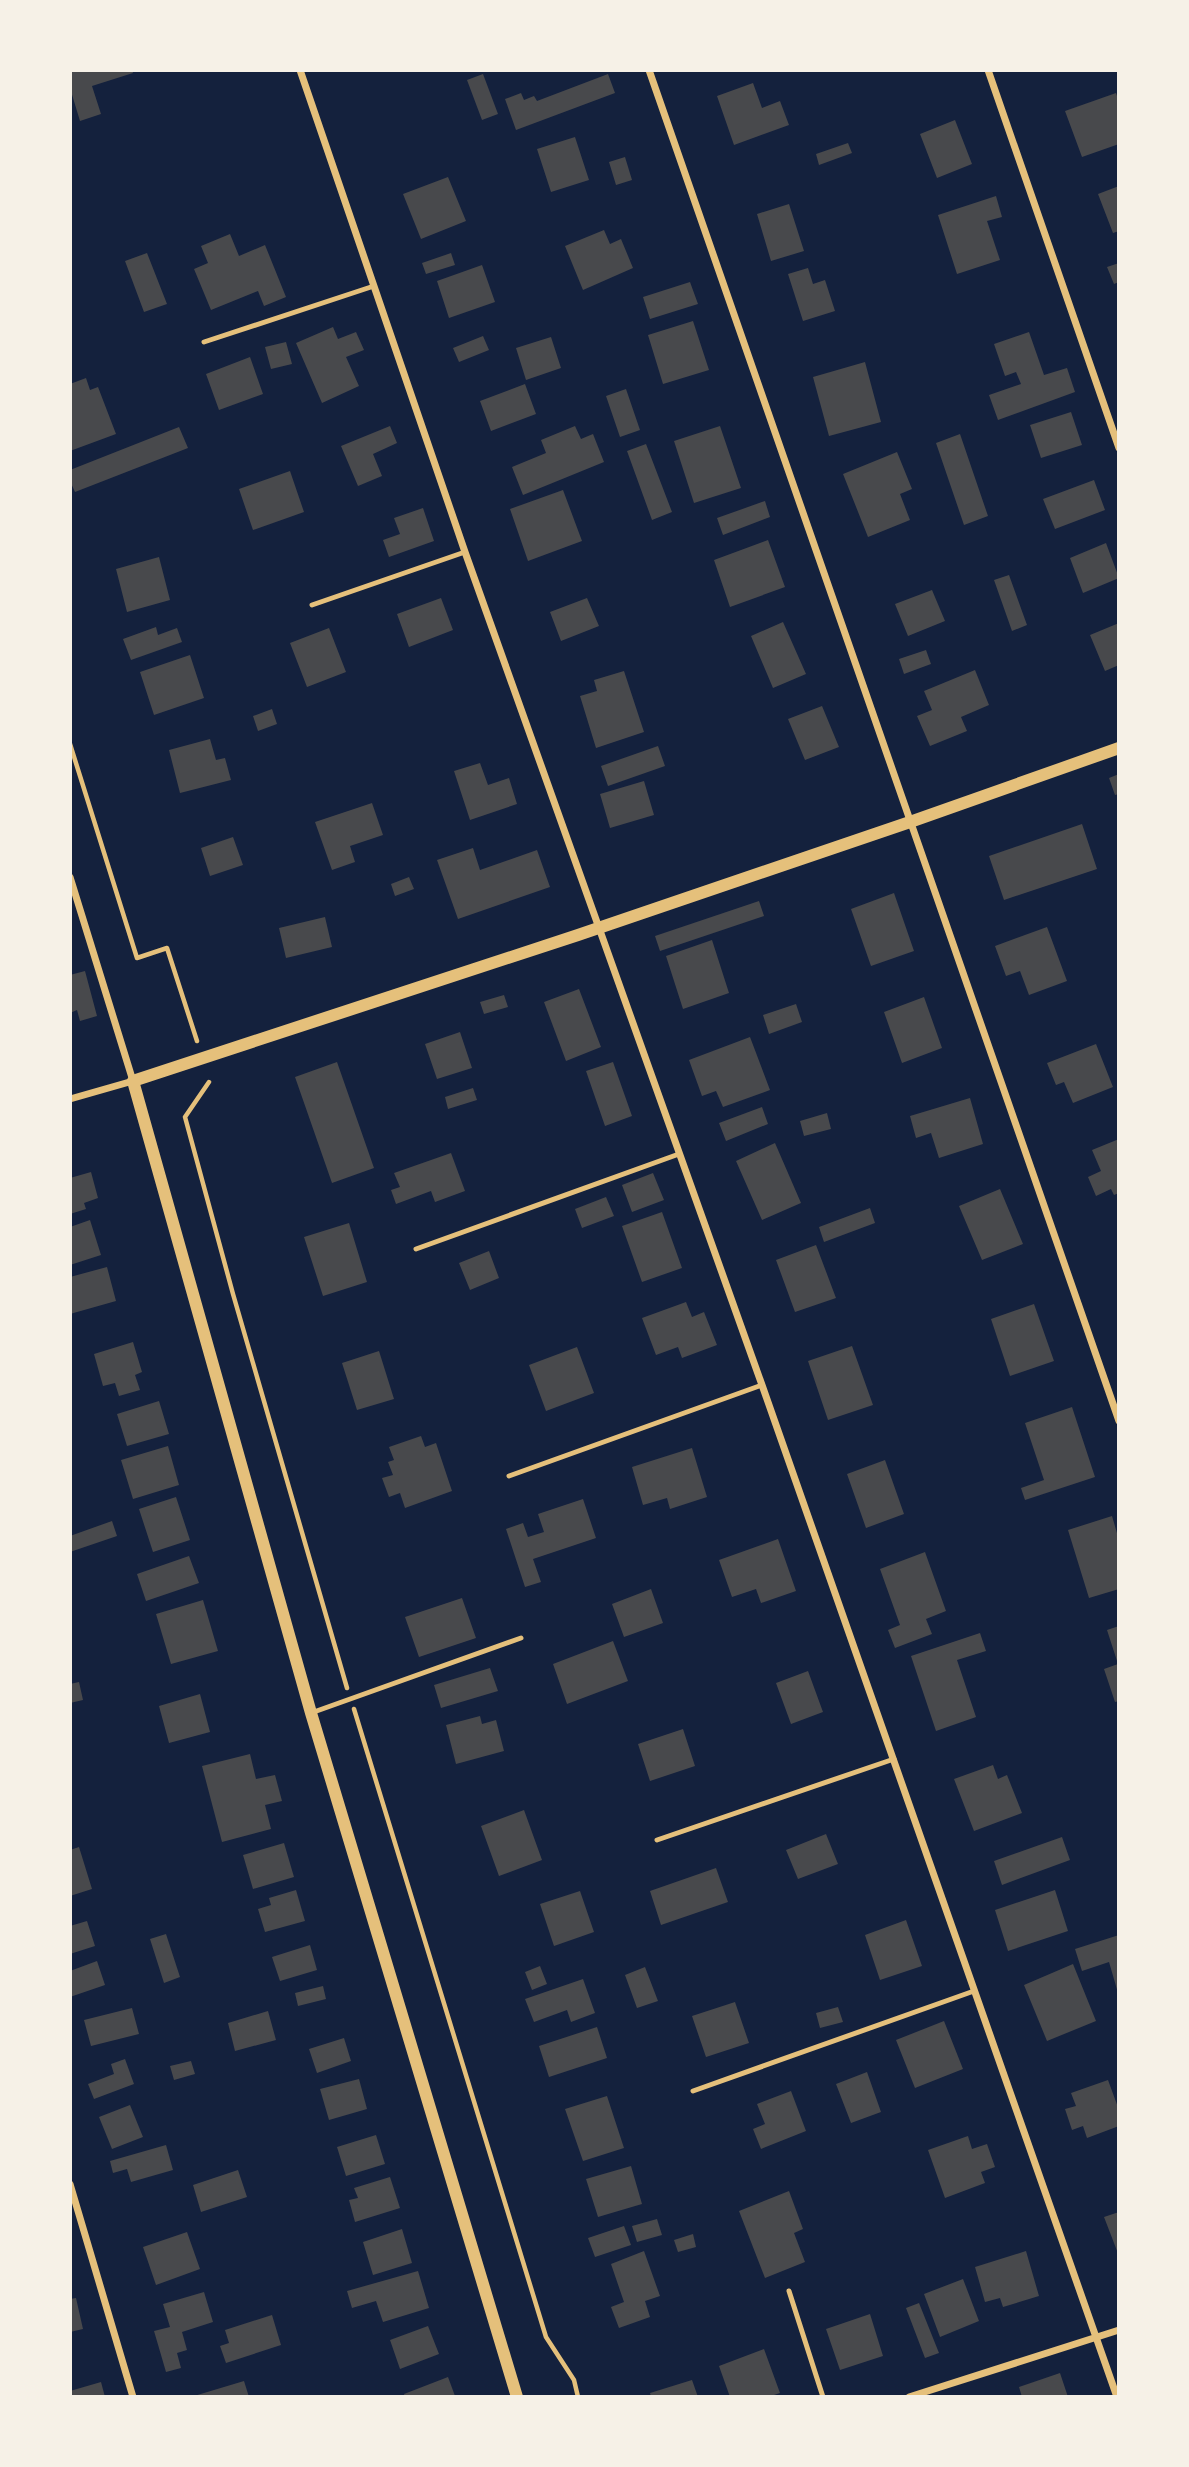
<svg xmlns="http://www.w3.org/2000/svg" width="1189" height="2467" font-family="Commissioner,sans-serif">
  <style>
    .building { fill: #48494c }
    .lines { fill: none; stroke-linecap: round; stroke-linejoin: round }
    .path { stroke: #e5c07b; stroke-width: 4.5 }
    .service { stroke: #e5c07b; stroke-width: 5 }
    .minor { stroke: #e5c07b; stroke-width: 7 }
    .tertiary { stroke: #e5c07b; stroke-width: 12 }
  </style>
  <rect width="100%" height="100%" fill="#14213d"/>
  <path class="building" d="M70 70H132L133 73 92 86 101 114 80 121 70 88Z
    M483 74 498 114 482 120 467 80Z
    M608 74 615 93 516 130 505 99 521 93 524 100 534 96 537 101Z
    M753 83 762 108 780 101 789 125 734 145 717 96Z
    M1116 93 1119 102V144L1082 157 1065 111Z
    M955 120 972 164 937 178 920 134Z
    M575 137 589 180 551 192 537 149Z
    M848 143 852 153 819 165 816 154Z
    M625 157 632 180 616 185 609 162Z
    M448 177 466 221 421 239 403 194Z
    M1119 186V231L1113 233 1098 194Z
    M996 196 1002 217 987 221 1000 260 957 274 938 215Z
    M789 204 804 251 771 261 757 214Z
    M604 230 610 244 621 239 633 268 583 290 565 246Z
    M230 234 239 256 265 245 286 297 264 306 258 291 211 310 194 269 208 263 201 246Z
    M147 253 167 304 144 312 125 261Z
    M451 253 455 265 426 274 422 263Z
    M1119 263V282L1114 284 1107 267Z
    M482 265 495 302 449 318 437 281Z
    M808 268 813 284 825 280 835 311 803 321 788 274Z
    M690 282 698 304 650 319 643 297Z
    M693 321 709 370 663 384 648 335Z
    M333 327 338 339 356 332 364 350 346 357 359 386 322 403 296 343Z
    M1029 332 1044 375 1067 368 1075 392 998 420 989 395 1021 384 1016 372 1005 376 994 344Z
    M483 336 489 350 459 362 453 348Z
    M551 337 561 368 526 380 516 348Z
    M286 342 292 364 271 369 265 347Z
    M250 357 263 394 219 410 206 374Z
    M865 362 881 422 829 436 813 377Z
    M86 378 90 390 98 387 116 434 70 451V384Z
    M525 384 536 414 491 431 480 401Z
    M626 389 640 430 620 437 606 396Z
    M1071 412 1082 445 1041 458 1030 425Z
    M390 426 397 443 373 454 382 476 358 486 341 446Z
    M575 426 581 439 593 434 604 462 523 495 512 467 546 453 541 440Z
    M720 426 741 488 694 503 674 441Z
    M179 427 188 448 75 492 70 481V470Z
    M960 434 988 516 964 525 936 443Z
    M646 444 672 512 652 520 627 451Z
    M897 452 912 489 900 494 910 520 868 537 843 474Z
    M290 471 304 512 253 530 239 489Z
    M1094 480 1105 510 1055 529 1043 499Z
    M563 490 582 541 528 561 510 509Z
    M765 501 770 517 723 535 717 518Z
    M423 508 434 541 389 557 383 540 400 534 394 518Z
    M768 540 785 587 730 607 714 560Z
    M1106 543 1119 578 1083 593 1070 558Z
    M159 557 170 600 127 612 116 569Z
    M1009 575 1027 625 1012 631 994 580Z
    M932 590 945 621 908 636 895 604Z
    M441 598 453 630 409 647 397 614Z
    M587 598 599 626 561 641 550 612Z
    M783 622 806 674 773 688 751 636Z
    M1119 623V665L1105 671 1090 635Z
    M156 627 158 635 177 628 182 642 131 660 123 639Z
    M329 628 346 672 307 687 290 643Z
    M926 650 931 664 904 674 899 659Z
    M190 655 204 698 154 715 140 672Z
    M975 670 989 705 961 717 967 731 930 746 917 716 932 710 924 691Z
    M624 671 644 732 596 748 580 696 597 691 594 680Z
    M822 706 839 747 805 760 788 719Z
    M272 709 277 724 258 731 253 716Z
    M210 739 216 760 225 758 231 780 180 793 169 750Z
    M658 746 665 766 608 786 601 766Z
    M480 763 488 785 509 778 517 804 470 820 454 771Z
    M1119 774V794L1115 795 1109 778Z
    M644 781 654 815 610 828 600 794Z
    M372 803 383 835 350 846 355 862 332 870 315 822Z
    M1082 824 1097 869 1004 900 989 856Z
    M233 837 243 865 210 876 201 848Z
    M473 848 480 870 537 850 550 887 458 919 437 860Z
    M409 877 414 889 395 896 391 884Z
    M894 893 914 951 871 966 851 909Z
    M759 901 764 916 660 951 655 936Z
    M325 917 332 947 286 958 279 928Z
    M1047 927 1067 981 1029 995 1020 971 1006 976 995 946Z
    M712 940 729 993 683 1009 666 956Z
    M85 971 97 1016 80 1021 77 1010 70 1013V975Z
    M579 989 601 1047 566 1061 544 1002Z
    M504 995 508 1007 484 1014 480 1002Z
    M924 997 942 1048 902 1063 884 1012Z
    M796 1004 802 1022 769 1034 763 1015Z
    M460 1032 472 1068 437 1079 425 1044Z
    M750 1037 770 1090 723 1107 716 1091 702 1096 689 1060Z
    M1096 1044 1113 1087 1073 1103 1064 1082 1056 1085 1047 1063Z
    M337 1062 374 1168 332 1183 295 1077Z
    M613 1062 632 1116 605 1126 586 1071Z
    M473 1088 477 1100 448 1109 445 1097Z
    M970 1098 983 1144 939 1158 931 1133 916 1138 910 1116Z
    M762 1107 768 1124 726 1141 719 1123Z
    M827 1113 831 1129 804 1136 800 1121Z
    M1119 1139V1193L1114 1195 1111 1189 1096 1196 1088 1177 1101 1171 1092 1150Z
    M775 1143 801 1203 762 1220 736 1161Z
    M451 1153 465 1191 435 1202 431 1191 396 1204 391 1190 400 1187 394 1173Z
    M91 1172 98 1198 84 1203 86 1209 70 1214V1178Z
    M653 1173 664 1200 632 1212 622 1185Z
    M1000 1189 1023 1244 982 1260 959 1206Z
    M606 1197 614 1216 582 1228 575 1209Z
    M870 1208 875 1223 824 1242 819 1227Z
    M662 1212 682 1268 642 1282 622 1226Z
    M90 1220 101 1255 70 1265V1227Z
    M349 1223 367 1282 323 1296 304 1237Z
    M816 1245 836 1298 795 1312 776 1260Z
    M489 1251 499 1278 470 1290 459 1263Z
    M107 1267 116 1301 70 1314V1277Z
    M686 1302 692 1317 704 1312 717 1345 682 1358 678 1347 656 1355 642 1318Z
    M1034 1304 1054 1361 1010 1376 991 1319Z
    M133 1342 142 1372 135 1375 140 1390 119 1396 115 1383 103 1386 94 1354Z
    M852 1346 873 1405 828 1420 808 1361Z
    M577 1347 594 1393 546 1411 529 1365Z
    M379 1351 394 1399 357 1410 342 1363Z
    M159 1401 169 1434 127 1446 117 1414Z
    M1072 1407 1095 1477 1025 1500 1021 1488 1044 1480 1025 1423Z
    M421 1436 425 1447 436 1443 452 1491 405 1508 400 1493 389 1497 382 1478 393 1475 388 1462 394 1460 389 1447Z
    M168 1446 179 1485 133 1499 121 1460Z
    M692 1448 707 1497 670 1509 667 1498 643 1505 632 1467Z
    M885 1460 904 1514 866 1528 847 1474Z
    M176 1497 190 1540 153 1552 139 1509Z
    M583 1499 596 1538 533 1559 541 1582 525 1587 506 1529 523 1523 528 1537 544 1532 538 1514Z
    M1112 1516 1119 1540V1589L1089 1598 1068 1530Z
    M112 1521 117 1536 70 1552V1536Z
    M778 1539 796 1591 761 1603 756 1589 732 1597 719 1560Z
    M925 1552 946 1611 926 1619 932 1634 895 1648 888 1630 900 1625 880 1569Z
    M189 1556 199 1583 146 1601 137 1574Z
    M651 1589 663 1623 624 1637 612 1604Z
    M462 1598 476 1638 419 1657 405 1617Z
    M203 1600 218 1651 171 1664 156 1614Z
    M1119 1626V1701L1115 1702 1104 1669 1118 1664 1107 1630Z
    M980 1633 986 1651 957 1660 976 1717 936 1731 911 1656Z
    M613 1641 628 1681 567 1704 553 1664Z
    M490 1668 498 1691 441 1708 434 1685Z
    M808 1671 823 1712 791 1724 776 1683Z
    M79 1682 83 1700 70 1703V1684Z
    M200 1694 210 1732 169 1743 159 1706Z
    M480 1716 482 1724 496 1720 504 1751 456 1764 446 1725Z
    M683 1729 695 1766 650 1781 638 1744Z
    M250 1754 256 1779 275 1775 282 1801 265 1805 271 1829 222 1842 202 1766Z
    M993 1765 998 1779 1007 1775 1022 1813 974 1831 954 1779Z
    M524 1810 542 1860 499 1876 481 1826Z
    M826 1834 838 1864 798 1879 786 1850Z
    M1062 1837 1070 1860 1002 1885 994 1861Z
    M284 1843 294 1877 253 1889 243 1855Z
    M79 1847 92 1889 70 1896V1850Z
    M716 1868 728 1902 661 1925 650 1891Z
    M296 1890 305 1921 265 1932 258 1909 271 1905 269 1898Z
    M1055 1890 1068 1931 1008 1951 995 1910Z
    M580 1891 594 1932 554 1946 540 1904Z
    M906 1920 922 1966 880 1980 865 1935Z
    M87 1921 95 1946 70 1954V1926Z
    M166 1934 180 1977 164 1983 150 1939Z
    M1119 1935V1993H1118L1109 1962 1082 1971 1075 1949Z
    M310 1945 317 1970 280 1981 272 1957Z
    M97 1961 105 1985 70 1997V1971Z
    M1073 1964 1096 2021 1047 2041 1024 1985Z
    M540 1966 547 1984 532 1990 525 1972Z
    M645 1967 658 2001 637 2008 625 1975Z
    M583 1979 595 2013 571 2022 567 2010 534 2022 525 1999Z
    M323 1986 326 1999 298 2006 295 1993Z
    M735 2002 749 2043 706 2057 692 2016Z
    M838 2007 843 2022 820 2028 816 2013Z
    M132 2008 139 2034 91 2046 84 2020Z
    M268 2011 276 2040 235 2051 228 2023Z
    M944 2021 963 2069 915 2088 896 2040Z
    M597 2027 607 2058 549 2077 539 2046Z
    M344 2038 351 2061 317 2073 309 2049Z
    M125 2059 134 2084 94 2099 88 2084 114 2074 111 2064Z
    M191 2061 195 2074 174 2080 170 2066Z
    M867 2072 881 2112 851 2123 836 2084Z
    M359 2079 367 2109 329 2120 320 2089Z
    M1108 2080 1119 2110V2126L1087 2138 1083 2126 1072 2130 1065 2109 1076 2106 1071 2093Z
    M791 2091 806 2131 761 2149 753 2129 765 2124 757 2104Z
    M607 2096 624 2148 583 2161 565 2109Z
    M130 2105 143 2137 112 2149 99 2117Z
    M376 2135 385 2164 346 2176 337 2147Z
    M968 2136 972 2149 987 2144 995 2167 981 2172 985 2183 945 2198 928 2150Z
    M166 2145 173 2170 131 2182 127 2169 113 2173 110 2161Z
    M631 2166 642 2204 598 2217 586 2179Z
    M238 2170 247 2197 201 2212 193 2185Z
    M390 2177 400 2208 355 2222 349 2200 358 2198 354 2188Z
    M789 2191 803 2229 794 2233 805 2262 765 2278 739 2211Z
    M1119 2212V2256L1104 2217Z
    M657 2219 662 2235 637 2242 632 2226Z
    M624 2226 631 2245 595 2257 588 2238Z
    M402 2229 412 2263 373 2275 363 2242Z
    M187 2232 200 2269 156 2285 143 2247Z
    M693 2234 696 2247 678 2252 674 2240Z
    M644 2251 660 2296 645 2301 650 2317 619 2328 611 2307 624 2302 611 2264Z
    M1026 2251 1039 2296 1003 2307 1000 2298 985 2302 975 2267Z
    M418 2271 429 2308 383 2322 376 2301 352 2308 347 2291Z
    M963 2279 979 2321 940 2337 924 2294Z
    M204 2292 213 2322 182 2332 187 2350 177 2353 181 2368 166 2372 154 2331 170 2327 163 2304Z
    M76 2298 83 2329 70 2332V2299Z
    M919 2303 939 2353 925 2358 906 2308Z
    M870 2314 883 2356 840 2370 826 2329Z
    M272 2315 281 2345 226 2363 220 2346 229 2343 225 2330Z
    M428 2326 439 2354 400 2369 390 2340Z
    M764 2349 780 2393 768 2397H745V2395L730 2397 719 2366Z
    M1060 2373 1068 2397H1022L1019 2387Z
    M448 2377 455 2396 405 2397 404 2394Z
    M692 2380 698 2397H651L650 2393Z
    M244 2381 249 2397H194V2396Z
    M101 2382 105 2397H70V2391Z"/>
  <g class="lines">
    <path class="path" d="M70 744 137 958 167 948 197 1041
      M209 1082 185 1117 233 1294 347 1688
      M354 1709 546 2337 574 2380 578 2397"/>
    <path class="service" d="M204 342 374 286
      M312 605 465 552
      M416 1249 679 1154
      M509 1476 762 1385
      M311 1713 521 1638
      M657 1840 894 1759
      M693 2091 974 1991
      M789 2291 823 2397"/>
    <path class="minor" d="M300 70 465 552 762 1385 1117 2397
      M649 70 1119 1421
      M988 70 1119 448
      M70 877 133 1081 70 1099
      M70 2184 133 2397
      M909 2397 1119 2330"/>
    <path class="tertiary" d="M517 2397 311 1713 133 1081 578 935 910 822 1119 748"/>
  </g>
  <rect width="1189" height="2467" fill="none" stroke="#f6f1e7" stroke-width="144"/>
</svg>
